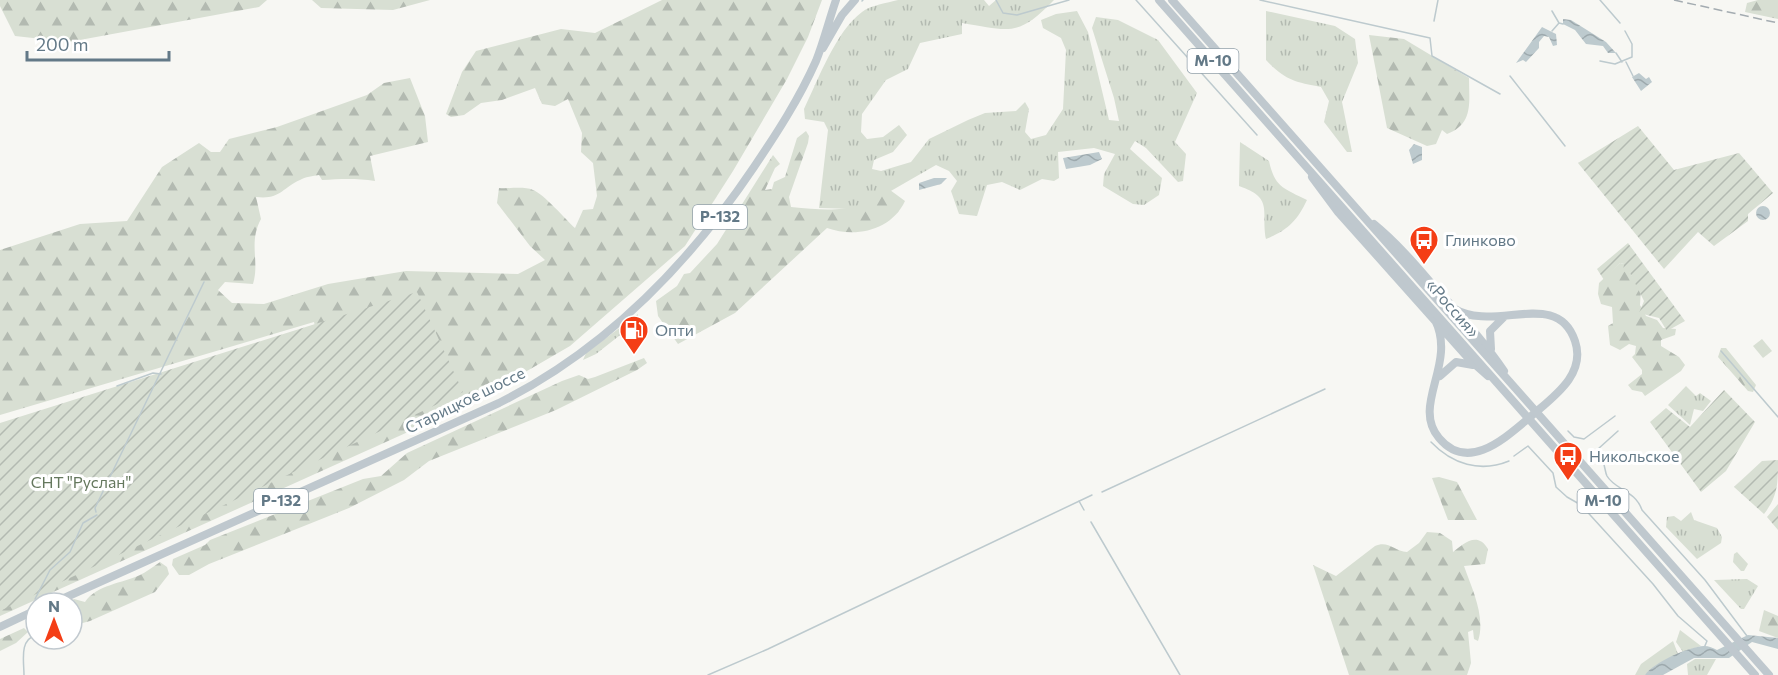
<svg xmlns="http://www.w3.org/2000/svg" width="1778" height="675" font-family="Commissioner,sans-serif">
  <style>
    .grass { fill: url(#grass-tufts) }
    .forest { fill: url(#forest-firs) }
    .park { fill: #d8dfd3 }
    .garden { fill: url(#garden-furrows) }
    .water { fill: url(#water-waves) }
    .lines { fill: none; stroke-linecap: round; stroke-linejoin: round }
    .stream { stroke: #bdcace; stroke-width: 1.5 }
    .primary { stroke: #bfc8ce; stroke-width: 8 }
    .trunk { stroke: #bfc8ce; stroke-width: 8 }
    .rail { stroke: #a4acb1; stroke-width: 1.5; stroke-dasharray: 9 4.5; stroke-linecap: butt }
    .labels { text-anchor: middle; stroke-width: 6; stroke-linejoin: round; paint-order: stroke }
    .shield { fill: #fff; stroke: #92a1ab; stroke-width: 1.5 }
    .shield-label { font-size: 15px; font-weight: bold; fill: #637987 }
    .poi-label { font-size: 16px; fill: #637987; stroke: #fff; text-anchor: start }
    .street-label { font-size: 16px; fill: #637987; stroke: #fff }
    .park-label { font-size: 16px; fill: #65785e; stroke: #fff }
  </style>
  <defs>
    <pattern id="grass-tufts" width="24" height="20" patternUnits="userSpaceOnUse" patternTransform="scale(1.5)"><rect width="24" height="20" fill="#d8dfd3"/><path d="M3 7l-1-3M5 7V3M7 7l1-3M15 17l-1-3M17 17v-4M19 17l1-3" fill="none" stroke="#b3bab1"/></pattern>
    <pattern id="forest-firs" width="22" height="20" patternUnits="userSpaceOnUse" patternTransform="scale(1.5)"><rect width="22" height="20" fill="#d8dfd3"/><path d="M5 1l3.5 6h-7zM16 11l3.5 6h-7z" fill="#b3bab1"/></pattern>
    <pattern id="garden-furrows" width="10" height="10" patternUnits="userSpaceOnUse" patternTransform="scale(1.5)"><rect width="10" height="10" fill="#d8dfd3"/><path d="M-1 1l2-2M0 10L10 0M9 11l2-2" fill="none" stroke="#b3bab1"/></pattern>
    <pattern id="water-waves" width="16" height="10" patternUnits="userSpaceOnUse" patternTransform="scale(1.5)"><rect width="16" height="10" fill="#bdcace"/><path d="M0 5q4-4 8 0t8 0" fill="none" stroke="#9da9ad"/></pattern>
  </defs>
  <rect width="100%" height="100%" fill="#f7f7f3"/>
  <path class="grass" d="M898 0H984L989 6 996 0H1054C1018 37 1011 31 962 23V34L920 43 908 69 886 80 862 114 861 132 867 139 883 137 899 125 907 135 893 152 874 160 872 169 881 171 911 162 929 139 968 120 985 113 1016 111 1025 102 1029 109 1025 132 1031 139 1046 135 1063 109 1066 50 1061 38 1043 28 1041 20 1056 14 1077 11 1088 32 1109 120 1119 121 1114 98 1092 28 1096 17 1118 20 1158 40 1197 93 1175 142 1186 154 1183 181 1178 182 1146 148 1135 141 1130 149 1162 178 1159 195 1144 205 1133 204 1103 186 1104 174 1115 154 1094 148 1058 152 1059 178 1054 181 1042 179 1020 190 1002 182 987 185 977 216 959 214 951 191 957 181 949 171 936 165 870 203 854 209 819 208 828 130 824 122 805 119 804 109C818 80 836 31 862 12 871 5 887 3 898 0Z
    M1266 11 1335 26 1355 39 1358 63 1342 102 1352 152H1347L1324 122 1329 101 1321 87C1294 82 1285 80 1266 60Z
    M1240 142 1269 161C1275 188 1284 188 1307 200 1297 221 1288 230 1266 239 1261 210 1274 198 1239 186Z
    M638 314V321L596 354 583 360 586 353Z
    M1686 386 1696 396 1700 393 1711 401 1703 411 1694 409 1690 425 1668 405Z
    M1691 512 1694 520 1717 528 1722 537 1721 543 1697 559 1666 527 1667 517 1674 516 1681 521Z
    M1737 552 1748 564 1744 571H1741L1733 562 1734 554Z
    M1747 579 1758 586 1744 609H1741L1714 580Z
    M1680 630 1701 646 1683 652 1676 642Z
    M1673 641 1678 654 1645 675H1635L1641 664Z
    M1695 659H1716L1707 675H1688L1687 664Z"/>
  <path class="forest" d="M0 0H267L259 7 69 42 15 36 0 6Z
    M312 0H430L393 10 321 8Z
    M662 0H822L808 37 787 79 733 171 685 246 570 346 470 404 0 616V561L335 413 314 322 0 415V250L80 224 127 221 162 167 199 143 211 152H220L229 139 277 127 367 95 384 83 410 78 425 116 428 142 370 156 375 181C356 178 340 179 322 180L319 175C313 176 305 177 300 180 282 188 280 200 256 197L261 219C248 243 260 261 253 284L225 282 218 290 232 303 264 304 328 284 406 271 518 274 545 260 530 246 497 203 499 188C509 189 524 186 533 190 544 194 565 219 575 228L583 210 593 209 597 196 593 163 581 152 582 133 568 99 555 106 542 104 535 88 502 100 481 103 464 115 451 117 446 114 462 72 476 51 561 29 595 33Z
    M1758 0H1778V19L1745 12 1747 3Z
    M1369 35 1404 39 1469 78C1469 102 1474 124 1447 134L1442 130 1436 144 1427 146 1387 128Z
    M806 131 809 136 808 143 789 197 791 207C833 211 854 213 890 190L905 201C891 231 855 238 827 228L735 313 678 344 658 316 656 301 677 286 684 274 690 273 717 244 773 155 780 164 775 168 765 190 772 189 774 182 785 177 797 138Z
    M1620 263 1624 264 1641 290 1640 305 1646 316 1657 320 1663 328 1676 329 1675 335 1661 340V346L1679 357 1685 365 1681 371 1645 396 1642 392 1632 390 1628 385 1642 374V370L1632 357 1635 354 1636 346 1629 344 1620 350 1610 345 1608 326 1613 323 1612 307 1601 304 1598 294 1599 283Z
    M1721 348H1726L1756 385 1753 392 1748 391 1718 357Z
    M644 358 647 363 637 370 556 410 429 461 404 480 349 508 209 564 189 575H179L172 565 173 559 205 545 210 540 363 479 381 476 407 453 562 381 579 375 588 379 595 377Z
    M1439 477 1457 482 1477 520H1448L1432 478Z
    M1427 532 1440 533 1452 541 1453 552C1462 545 1477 530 1488 549L1485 564 1464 566C1472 589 1486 617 1478 641L1474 639 1473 630 1468 632 1471 663 1467 675H1349L1313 565 1336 576 1375 546C1388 540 1394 551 1407 552L1419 543Z
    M160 562 167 567 169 574 155 592 90 621 79 624 72 621V603H69L74 599 85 602C96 585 123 583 140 575 146 572 153 567 160 562Z
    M1764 610 1778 616V638L1759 631Z
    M24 628 28 632 16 643 0 651V639Z"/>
  <path class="park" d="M1762 339 1772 351 1763 358 1753 346Z"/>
  <path class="garden" d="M1638 126 1674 170 1739 153 1773 193 1748 214V221L1714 246 1698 232 1664 269 1578 163Z
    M1628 243 1685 321 1667 331 1659 318 1639 313 1644 301 1630 273 1623 271 1624 264 1620 263 1604 280 1597 269Z
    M417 292 463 392 0 611V423Z
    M1724 390 1755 422 1726 471 1701 492 1650 422 1666 408 1690 427Z
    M1778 460C1778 484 1778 496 1764 514L1734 487 1762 461Z
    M1778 504V530L1767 517Z"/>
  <path class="water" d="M1563 19 1571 20 1606 42 1616 53H1608L1603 46 1586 44 1575 30 1563 24Z
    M1542 27 1556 34 1557 45 1553 46 1549 37 1544 36 1539 42V48L1526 62 1523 60 1516 63Z
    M1639 73 1646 79 1649 77 1652 82 1641 91 1632 77Z
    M1414 144 1422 147V160L1413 164 1409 150Z
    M1099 152 1102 159 1090 165 1066 169 1063 158Z
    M934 178H947L941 184 919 190V183Z
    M1756 213a7 7 0 1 1 14 0a7 7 0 1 1-14 0Z
    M1748 635 1778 638V649L1752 642 1729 658H1694L1663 675H1645C1654 662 1688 647 1704 646 1709 646 1713 648 1717 650Z"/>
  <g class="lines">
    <path class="stream" d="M996 0 1003 13 1017 15 1069 0
      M1136 0 1257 135
      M1260 0 1430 38 1432 56 1500 94
      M1600 0 1620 23
      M862 1 863 0
      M1552 11 1559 23 1563 24
      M1434 21 1438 0
      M1552 31 1559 23
      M1616 53 1622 62
      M1600 61 1615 64 1632 57V44L1625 31
      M1626 62 1633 76
      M1510 76 1565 146
      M1721 351 1778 417
      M117 386 153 373 161 374
      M1568 431 1574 437 1584 439 1615 416
      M1618 431 1598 449 1597 459 1603 462C1605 466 1605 472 1607 476 1615 490 1635 490 1642 510L1705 580 1747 636
      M1431 442C1452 464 1480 473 1509 461
      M1514 456 1528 446 1553 473 1556 487 1567 497 1581 505 1653 584 1678 616 1707 641 1704 648
      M1102 492 1325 389
      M1079 501 1084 510
      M96 512 95 508 204 282
      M1091 522 1180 675
      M35 599 50 570 70 552 83 523 97 515
      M24 675C24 661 19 640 36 635
      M708 675 768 649 1092 495"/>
    <path class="primary" d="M823 48 842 15 855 0
      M1312 177 1338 212 1470 360 1488 376
      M1374 224C1396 242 1414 263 1432 284 1458 312 1483 340 1504 371
      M1435 320C1457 364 1411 405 1439 438 1468 473 1505 438 1529 418 1550 399 1587 376 1575 341 1557 287 1494 334 1453 308
      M1491 349 1490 331 1504 317
      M1440 376 1456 362 1473 365
      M53 603 499 403C605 350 688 265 754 167 777 133 799 99 816 61 824 41 829 20 836 0
      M0 627 36 610"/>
    <path class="trunk" d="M1159 0 1755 675
      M1172 0 1769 675"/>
    <path class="rail" d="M1674 0 1778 23"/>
  </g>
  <defs>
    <g id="bus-pin" transform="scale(1.5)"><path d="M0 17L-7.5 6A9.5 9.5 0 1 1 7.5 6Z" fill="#f43e16" stroke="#fff"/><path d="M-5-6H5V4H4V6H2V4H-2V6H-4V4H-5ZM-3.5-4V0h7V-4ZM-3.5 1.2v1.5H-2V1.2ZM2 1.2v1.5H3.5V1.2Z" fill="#fff"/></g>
    <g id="fuel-pin" transform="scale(1.5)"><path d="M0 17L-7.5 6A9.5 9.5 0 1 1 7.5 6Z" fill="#f43e16" stroke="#fff"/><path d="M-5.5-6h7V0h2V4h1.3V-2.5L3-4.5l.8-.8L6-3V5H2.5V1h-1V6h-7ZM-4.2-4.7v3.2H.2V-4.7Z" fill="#fff"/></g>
  </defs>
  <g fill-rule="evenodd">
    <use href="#bus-pin" x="1424" y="240"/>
    <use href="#fuel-pin" x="634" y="330"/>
    <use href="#bus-pin" x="1568" y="456"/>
  </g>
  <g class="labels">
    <g class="shield">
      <rect x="1187.5" y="49" width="51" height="24" rx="4.5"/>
      <rect x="693" y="205" width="54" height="24" rx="4.5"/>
      <rect x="254" y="489" width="54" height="24" rx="4.5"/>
      <rect x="1577.5" y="489" width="51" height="24" rx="4.5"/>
    </g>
    <g class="shield-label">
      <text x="1213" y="66">М-10</text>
      <text x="720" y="222">Р-132</text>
      <text x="281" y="506">Р-132</text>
      <text x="1603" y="506">М-10</text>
    </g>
    <g class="poi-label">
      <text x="1445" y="246">Глинково</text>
      <text x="655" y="336">Опти</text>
      <text x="1589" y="462">Никольское</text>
    </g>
    <g class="street-label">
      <text transform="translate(1453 308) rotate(49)" y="6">«Россия»</text>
      <text transform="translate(465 400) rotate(-26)" y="6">Старицкое шоссе</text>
    </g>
    <g class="park-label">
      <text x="81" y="488">СНТ "Руслан"</text>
    </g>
  </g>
  <g transform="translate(54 621)"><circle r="28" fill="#ffffff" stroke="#c1c9cf" stroke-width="1.5"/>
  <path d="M0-4.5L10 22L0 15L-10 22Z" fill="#f43e16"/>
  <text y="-9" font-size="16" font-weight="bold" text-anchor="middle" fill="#637987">N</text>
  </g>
  <path d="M27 51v9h142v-9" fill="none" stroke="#637987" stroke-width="3"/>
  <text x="36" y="51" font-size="18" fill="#637987" stroke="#ffffff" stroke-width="4.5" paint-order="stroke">200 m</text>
</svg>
